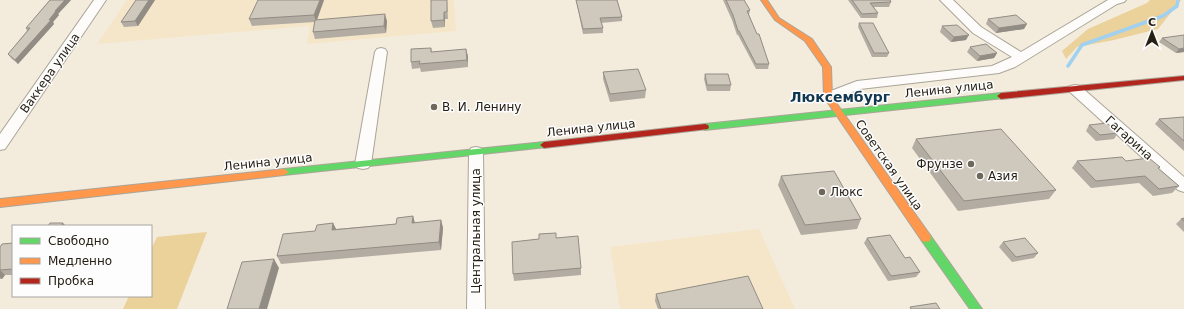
<svg xmlns="http://www.w3.org/2000/svg" width="1184" height="309" font-family="'DejaVu Sans',sans-serif">
  <style>
    .built { fill: #f5e6c9 }
    .green { fill: #ebd19a }
    .lines { fill: none; stroke-linecap: round; stroke-linejoin: round }
    .stream { stroke: #a0d1f0; stroke-width: 3.5 }
    .street-casing { stroke: #aba599; stroke-width: 2 }
    .fast-casing { stroke: #aba599; stroke-width: 2 }
    .slow-casing { stroke: #aba599; stroke-width: 2 }
    .jam-casing { stroke: #aba599; stroke-width: 2 }
    .street { fill: #fdfcfa; fill-rule: evenodd }
    .fast { fill: #63d668; fill-rule: evenodd }
    .slow { fill: #ff974d; fill-rule: evenodd }
    .jam { fill: #b3261e; fill-rule: evenodd }
    .wall { fill: #b2aca2 }
    .shaded-wall { fill: #918c84 }
    .building { fill: #cfc8bc; stroke: #918c84 }
    .poi-dot { fill: #6e675a; stroke: #fdfdfd; stroke-width: 1.5 }
    .labels { text-anchor: middle; stroke-width: 3; stroke-linejoin: round; paint-order: stroke }
    .street-label { font-size: 12px; fill: #262014; stroke: #fdfdfd }
    .poi-label { font-size: 12px; fill: #262014; stroke: #fdfdfd; text-anchor: start }
    .quarter-label { font-size: 14px; font-weight: bold; fill: #11364f; stroke: #fdfdfd }
  </style>
  <rect width="100%" height="100%" fill="#f3ecdd"/>
  <path class="built" d="M127 0H454L456 31 307 44 310 26 97 44Z
    M759 229 795 309H620L610 247Z"/>
  <path class="green" d="M1150 0H1181L1158 29 1114 40 1077 47 1066 59 1062 51 1088 29 1147 3Z
    M207 232 177 309H123L129 296H151V249L157 237Z"/>
  <g class="lines">
    <path class="stream" d="M1068 66 1082 45 1163 16 1177 6 1178 0"/>
    <g class="street-casing">
      <path id="street" d="M94 0H106L5 149 0 150V134Z
        M940 0H953L981 27 1021 52 1108 0H1126L1124 2 1117 4 1015 67 999 73 860 89 833 100 828 101 823 100 821 97 823 94 857 81 992 66 1012 57 973 33Z
        M381 48 385 49 387 52 371 164 368 168 363 169 358 168 355 164 375 52 377 49Z
        M1075 85 1080 86 1184 177V192L1178 190 1070 92 1068 89 1070 86Z
        M476 147 481 148 483 152 485 309H467L469 152 471 148Z"/>
    </g>
    <g class="fast-casing">
      <path id="fast" d="M1001 93 1005 96 1004 98 705 130 701 127 705 124Z
        M544 142 547 143 548 145 547 147 284 175 279 172 284 169Z
        M926 234 930 235 982 309H970L922 241 921 238 922 235Z"/>
    </g>
    <g class="slow-casing">
      <path id="slow" d="M761 0H767L779 18 812 39 831 67 832 97 930 235 931 238 930 241 926 242 922 241 824 97 823 67 805 41 775 20Z
        M284 169 289 172 284 175 0 207V199Z"/>
    </g>
    <g class="jam-casing">
      <path id="jam" d="M1184 76V80L1001 99 997 96 1001 93Z
        M705 124 708 125 709 127 708 129 544 148 540 145 544 142Z"/>
    </g>
    <use href="#street" class="street"/>
    <use href="#fast" class="fast"/>
    <use href="#slow" class="slow"/>
    <use href="#jam" class="jam"/>
  </g>
  <path class="wall" d="M50 0H71L58 14 59 15 53 22 54 24 18 64 11 58 8 54 27 31 26 28Z
    M136 0H155L138 26 124 27 121 22Z
    M324 0 317 20 387 21 386 33 315 39 313 32 315 22 252 26 249 19Z
    M447 0 448 19H445V27L433 28 431 21Z
    M576 0H617L622 17V21L601 23 603 28V33L583 34Z
    M723 0H744L750 10 749 15 769 64 768 69H756L738 35H737L732 20Z
    M848 0H890L891 2 889 7H874L878 13 877 18H861Z
    M988 19 1024 29 996 33 986 24Z
    M859 23 889 53 887 57H872L858 27Z
    M942 26 966 40 951 42 940 32Z
    M1162 38 1184 52 1176 53 1159 42Z
    M970 47 997 53 994 58 977 61 967 52Z
    M431 48 432 52 466 49 468 67 421 72 420 68 412 69 411 62Z
    M603 72 646 90 645 98 610 102 603 79Z
    M705 74 731 85 730 91H707L704 79Z
    M1184 117V151L1155 124 1159 119Z
    M1089 125 1118 133 1114 139 1096 141 1086 131Z
    M916 139 1056 190 1049 199 958 211 912 148Z
    M1077 161H1126L1160 167 1159 169 1179 186 1172 193 1153 196 1139 183 1091 188 1072 168Z
    M781 176 861 219 857 229 801 235 778 185Z
    M413 216 415 223 441 220 443 228 441 250 281 264 277 256 315 231 333 223 336 229 396 224Z
    M1184 218V232L1176 224 1181 219Z
    M556 238 581 268V275L514 281 513 274Z
    M867 238 905 258 920 272 916 277 888 281 864 243Z
    M1003 242 1038 253 1034 258 1012 262 999 247Z
    M13 243V275H5L2 279H0V247Z
    M656 294 763 309H658L655 301Z"/>
  <path class="shaded-wall" d="M65 0H71L58 14 59 15 53 22 54 24 18 64 15 60 49 20 55 11Z
    M149 0H155L138 26 135 21Z
    M320 0H324L316 22 314 15Z
    M444 12 445 19V27L444 20Z
    M385 14 387 21 386 33 384 26Z
    M1027 24 1024 29 996 33 999 28Z
    M969 35 966 40 951 42 954 37Z
    M1184 48V52L1176 53 1179 49Z
    M466 49 468 56V67L467 60Z
    M997 53 994 58 977 61 980 56Z
    M413 216 415 224 412 223Z
    M441 220 443 228 441 250 439 242Z
    M63 223 66 226H61Z
    M333 223 337 231 332 230Z
    M274 259 279 268 267 309H259Z
    M0 270 5 275 2 279 0 277Z"/>
  <path class="building" d="M50 0H65L55 11H56L49 20 52 19 15 60 8 54 30 28H26Z
    M136 0H149L135 21 121 22Z
    M258 0H320L314 15 249 19Z
    M431 0H447V12H444V20L431 21Z
    M576 0H617L622 17 600 18 603 28 583 29Z
    M726 0H744L750 10 747 11 757 34H759L769 64H756L739 31H738L733 15Z
    M852 0H890L891 2 870 3 878 13 862 14Z
    M385 14 384 26 313 32 315 20Z
    M1016 15 1027 24 999 28 988 19Z
    M859 23H873L889 53H874Z
    M957 25 969 35 954 37 942 26Z
    M1184 35V48L1179 49 1162 38Z
    M986 44 997 53 980 56 970 47Z
    M431 48V52L466 49 467 60 419 64 420 61 411 62V49Z
    M638 69 646 90 610 94 603 72Z
    M705 74H728L731 85H707Z
    M1184 117V141L1159 119Z
    M1107 123 1118 133 1100 135 1089 125Z
    M1001 129 1056 190 964 201 916 139Z
    M1122 157 1126 161 1149 158 1160 167 1158 168 1179 186 1159 189 1145 176 1096 181 1077 161Z
    M834 171 861 219 805 225 781 176Z
    M413 216 412 223 441 220 439 242 277 256 283 234 315 231 317 225 333 223 332 230 396 224 397 218Z
    M1184 218V221L1181 219Z
    M50 223H63L61 226H48Z
    M556 233V238L578 236 581 268 513 274 512 242 539 239V234Z
    M890 235 905 258 910 257 920 272 891 276 867 238Z
    M1025 238 1038 253 1016 257 1003 242Z
    M13 243V269L0 270V247L2 244Z
    M274 259 259 309H227L242 262Z
    M748 276 763 309H661L656 294Z
    M936 303 940 309H911L910 307Z"/>
  <g class="poi-dot">
    <circle cx="434" cy="107" r="4"/>
    <circle cx="971" cy="164" r="4"/>
    <circle cx="980" cy="176" r="4"/>
    <circle cx="822" cy="192" r="4"/>
  </g>
  <g class="labels">
    <g class="street-label">
      <text transform="translate(50 73) rotate(-55)" y="4">Ваккера улица</text>
      <text transform="translate(949 89) rotate(-6)" y="4">Ленина улица</text>
      <text transform="translate(591 128) rotate(-6)" y="4">Ленина улица</text>
      <text transform="translate(1129 138) rotate(42)" y="4">Гагарина</text>
      <text transform="translate(268 162) rotate(-6)" y="4">Ленина улица</text>
      <text transform="translate(889 165) rotate(55)" y="4">Советская улица</text>
      <text transform="translate(476 231) rotate(-90)" y="4">Центральная улица</text>
    </g>
    <g class="poi-label">
      <text x="442" y="111">В. И. Ленину</text>
      <text x="963" y="168" text-anchor="end">Фрунзе</text>
      <text x="988" y="180">Азия</text>
      <text x="830" y="196">Люкс</text>
    </g>
    <g class="quarter-label">
      <text x="840" y="102">Люксембург</text>
    </g>
  </g>
  <rect x="12" y="225" width="140" height="72" fill="#fdfdfd" stroke="#a7a5a0"/>
  <rect x="20" y="238" width="20" height="6" fill="#63d668" stroke="#a7a5a0"/>
  <text x="48" y="245" font-size="12" fill="#262014">Свободно</text>
  <rect x="20" y="258" width="20" height="6" fill="#ff974d" stroke="#a7a5a0"/>
  <text x="48" y="265" font-size="12" fill="#262014">Медленно</text>
  <rect x="20" y="278" width="20" height="6" fill="#b3261e" stroke="#a7a5a0"/>
  <text x="48" y="285" font-size="12" fill="#262014">Пробка</text>
  <g transform="translate(1152 32)" stroke="#fdfdfd" stroke-width="3" paint-order="stroke">
  <path d="M0-3L7 15L0 10L-7 15Z" fill="#262014"/>
  <text y="-6" font-size="11" font-weight="bold" text-anchor="middle" fill="#262014">С</text>
  </g>
</svg>
